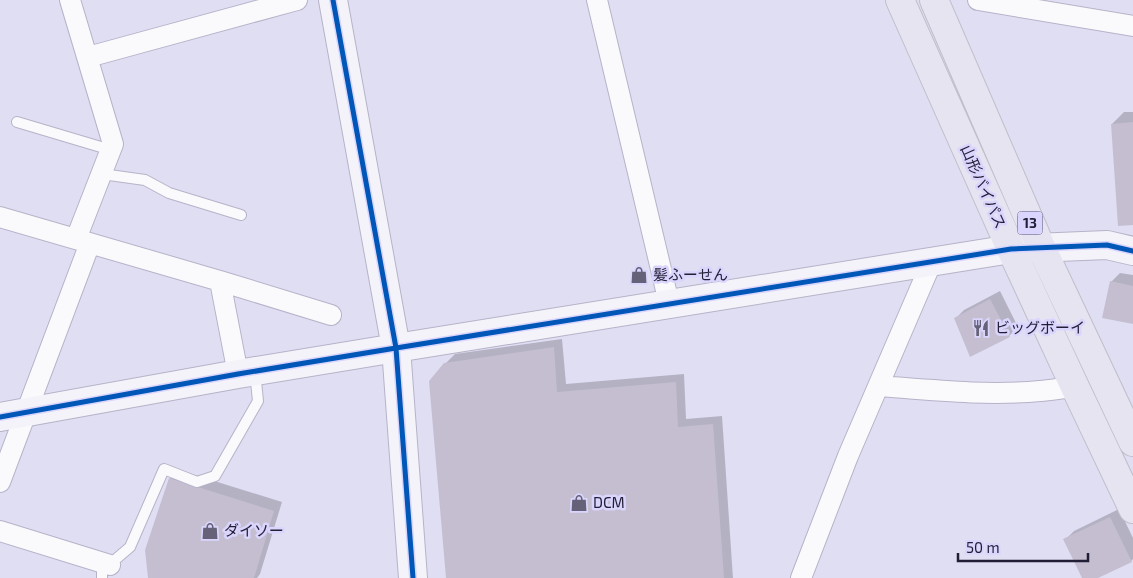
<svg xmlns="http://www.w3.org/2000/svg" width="1133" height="578" font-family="'Exo 2','Noto Sans JP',sans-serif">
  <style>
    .shadow { fill: #0003 }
    .building { fill: #c5bed1 }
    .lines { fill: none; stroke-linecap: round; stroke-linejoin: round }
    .lane-casing { stroke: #b6b3c8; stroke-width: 12 }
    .street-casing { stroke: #b6b3c8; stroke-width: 22 }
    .secondary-casing { stroke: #b6b3c8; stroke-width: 30 }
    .highway-casing { stroke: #bfbecb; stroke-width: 30 }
    .lane { stroke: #fafafd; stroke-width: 10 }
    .street { stroke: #fafafd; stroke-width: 20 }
    .secondary { stroke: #f4f3fa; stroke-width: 28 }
    .highway { stroke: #e7e4f1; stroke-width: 28 }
    .cycleway-casing { stroke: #dad5fc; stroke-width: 8 }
    .cycleway { stroke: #0057b8; stroke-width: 5 }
    .labels { text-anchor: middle; stroke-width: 5; stroke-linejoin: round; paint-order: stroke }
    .shield { fill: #dad5fc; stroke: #595571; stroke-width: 1 }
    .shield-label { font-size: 14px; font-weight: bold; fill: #221e36 }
    .street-label { font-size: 15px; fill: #221e36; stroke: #dad5fc }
    .poi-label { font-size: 15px; fill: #221e36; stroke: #dad5fc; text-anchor: start }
  </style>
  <rect width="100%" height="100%" fill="#e0def3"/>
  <path class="shadow" d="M1124 112H1133V224L1112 124Z
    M1120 273 1133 275V322L1111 282Z
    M1000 291 1018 327 1009 336 955 319 964 310Z
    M562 339 566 384 684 374 686 419 722 416 733 578H447L445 364 455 354Z
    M179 470 282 502 260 574 257 578H150L170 479Z
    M1119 509 1133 538V559L1131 561 1095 578H1083L1065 540 1074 531Z"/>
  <path class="building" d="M1133 122V225L1118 226 1111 124Z
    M1110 281 1133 286V324L1102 318Z
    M990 299 1010 337 970 357 954 318Z
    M554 347 557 392 676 382 678 427 713 424 724 578H446L429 381 444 363Z
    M169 478 274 511 254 578H148L145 550Z
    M1110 517 1132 562 1098 578H1082L1063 539Z"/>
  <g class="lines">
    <g class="lane-casing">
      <path id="lane" d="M17 122 111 150
        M102 174 145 180 169 193 241 215
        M102 578V571L130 547 164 469 197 482 215 476 258 401 255 372"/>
    </g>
    <g class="street-casing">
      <path id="street" d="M70 0 113 144 76 239
        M597 0 669 303
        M978 0 1133 26
        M88 57 297 0
        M0 217 220 281 238 374
        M220 281 331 315
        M879 386C932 390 987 396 1040 391 1052 390 1063 388 1075 387
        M0 482 90 243
        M0 531 110 565
        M801 578 848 456 932 261"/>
    </g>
    <g class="secondary-casing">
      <path id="secondary" d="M333 0 396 348 413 578
        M0 417 238 374 396 348 1011 249 1107 245 1133 251"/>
    </g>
    <g class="highway-casing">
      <path id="highway" d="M900 0 1011 249 1075 387 1133 509
        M934 0 1041 247 1133 442"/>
    </g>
    <use href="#lane" class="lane"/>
    <use href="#street" class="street"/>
    <use href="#secondary" class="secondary"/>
    <use href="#highway" class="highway"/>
    <g class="cycleway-casing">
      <path id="cycleway" d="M333 0 396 348 413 578
        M0 417 238 374 396 348 1011 249 1107 245 1133 251"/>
    </g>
    <use href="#cycleway" class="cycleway"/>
  </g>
  <defs>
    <g id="shop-bare" transform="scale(1.35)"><path d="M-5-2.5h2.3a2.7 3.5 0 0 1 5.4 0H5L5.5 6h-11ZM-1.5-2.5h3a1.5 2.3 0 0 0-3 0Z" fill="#646178" stroke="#dad5fc" stroke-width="2.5" paint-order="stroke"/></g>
    <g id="restaurant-bare" transform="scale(1.35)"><path d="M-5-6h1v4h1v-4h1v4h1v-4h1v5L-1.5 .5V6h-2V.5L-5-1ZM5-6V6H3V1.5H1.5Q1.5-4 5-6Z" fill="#646178" stroke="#dad5fc" stroke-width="2.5" paint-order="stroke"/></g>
  </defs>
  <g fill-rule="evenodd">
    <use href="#shop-bare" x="639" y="275"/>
    <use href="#restaurant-bare" x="981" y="328"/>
    <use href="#shop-bare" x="579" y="503"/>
    <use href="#shop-bare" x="210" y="531"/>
  </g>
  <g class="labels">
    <rect class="shield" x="1017.5" y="211.5" width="25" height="23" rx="4"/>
    <g class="shield-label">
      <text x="1030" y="228">13</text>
    </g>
    <g class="street-label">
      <text transform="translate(983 187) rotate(66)" y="5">山形バイパス</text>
    </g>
    <g class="poi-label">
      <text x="653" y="280">髪ふーせん</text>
      <text x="995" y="333">ビッグボーイ</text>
      <text x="593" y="508">DCM</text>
      <text x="224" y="536">ダイソー</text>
    </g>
  </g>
  <path d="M958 553v8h130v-8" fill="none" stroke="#221e36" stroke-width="2.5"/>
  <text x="966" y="553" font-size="15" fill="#221e36" stroke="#dad5fc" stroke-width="4" paint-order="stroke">50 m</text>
</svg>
